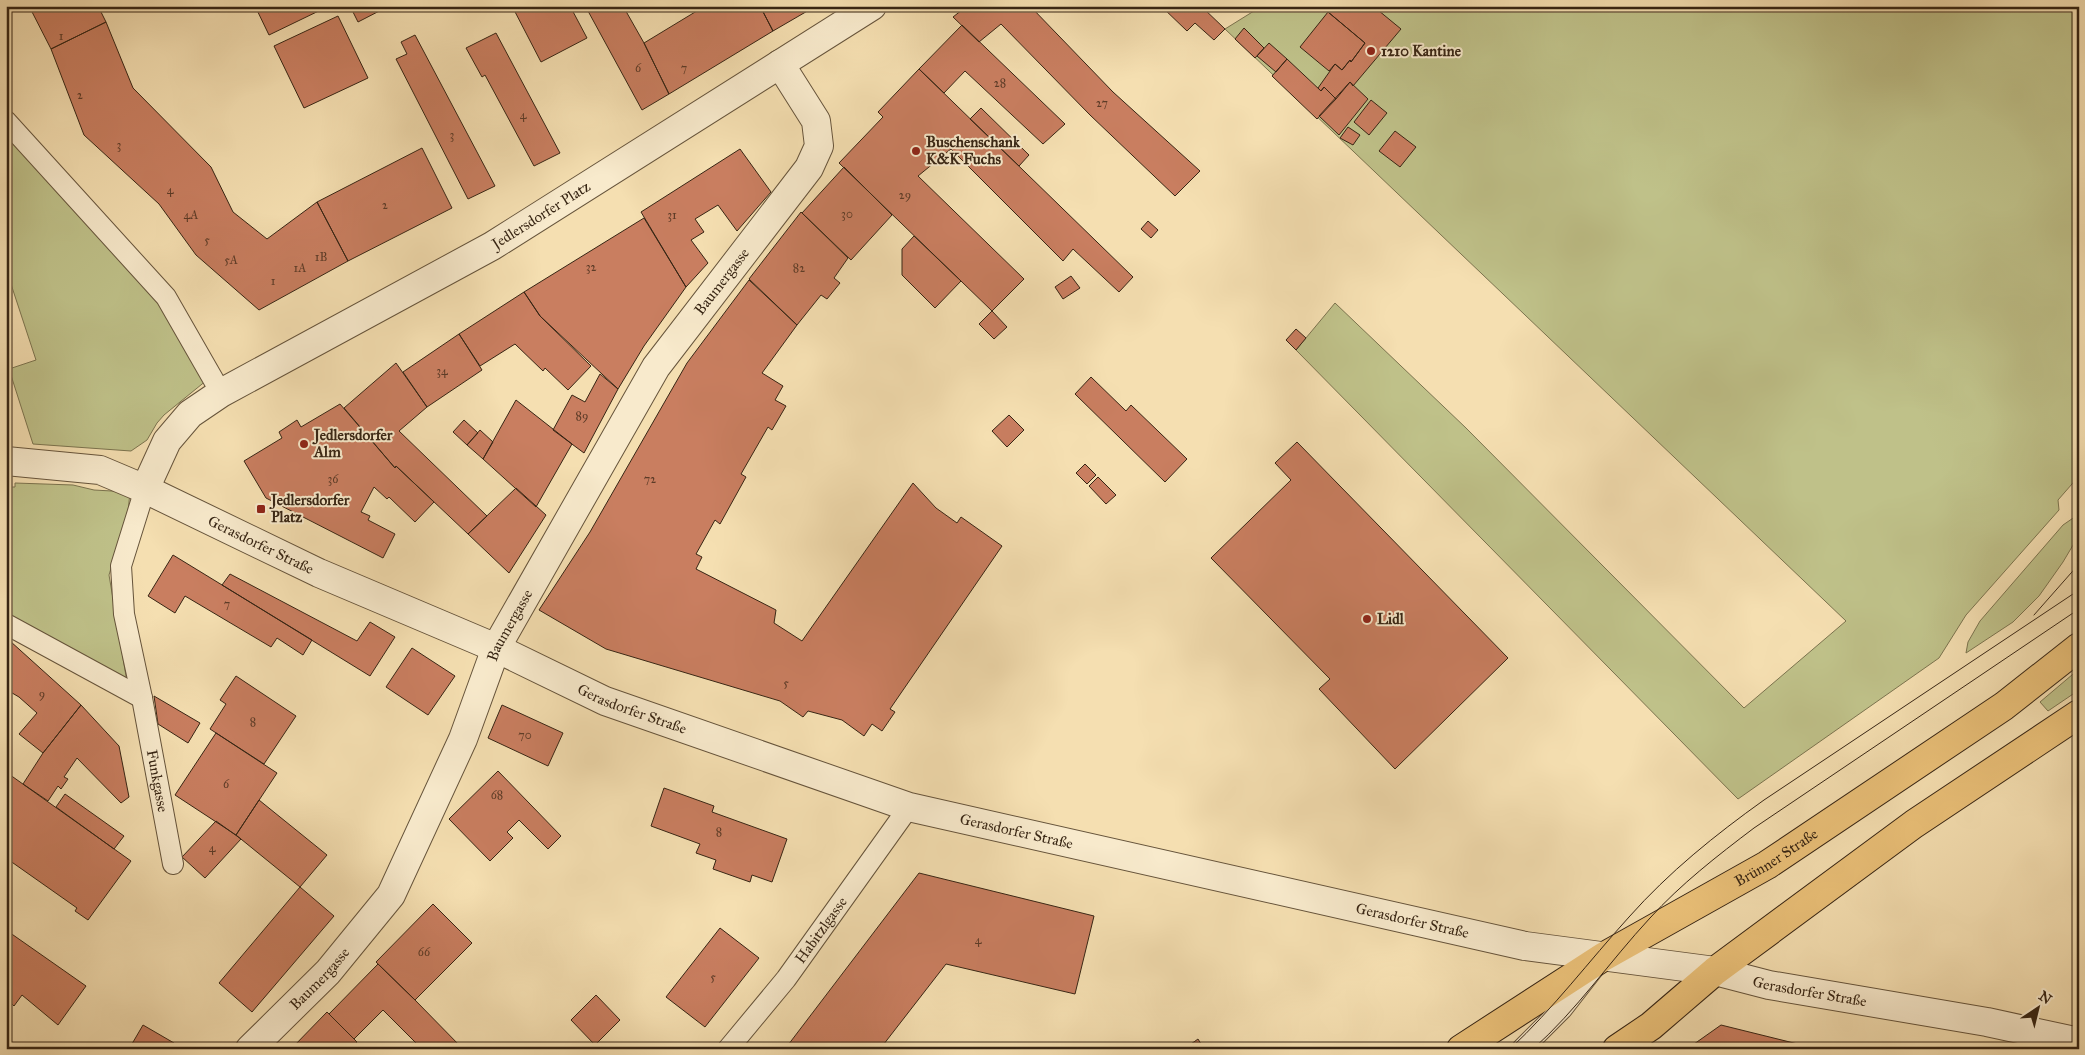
<svg xmlns="http://www.w3.org/2000/svg" width="2085" height="1055" font-family="'IM FELL Great Primer',serif">
  <style>
    .green { fill: #bfc189; stroke: #7b734e }
    .building { fill: #c97e60; stroke: #372514 }
    .lines { fill: none; stroke-linecap: round; stroke-linejoin: round }
    .service-casing { stroke: #66543b; stroke-width: 22 }
    .minor-casing { stroke: #66543b; stroke-width: 30 }
    .tertiary-casing { stroke: #66543b; stroke-width: 30 }
    .primary-casing { stroke: #372514; stroke-width: 30 }
    .service { stroke: #f8eacc; stroke-width: 20 }
    .minor { stroke: #f8eacc; stroke-width: 28 }
    .tertiary { stroke: #f8eacc; stroke-width: 28 }
    .primary { stroke: #eac078; stroke-width: 28 }
    .tram { stroke: #372514; stroke-width: 1 }
    .poi-dot { fill: #8f2418; stroke: #f8eacc; stroke-width: 2 }
    .labels { text-anchor: middle; stroke-width: 4; stroke-linejoin: round; paint-order: stroke }
    .number-label { font-size: 12px; fill: #5c3b27 }
    .poi-label { font-size: 15px; font-weight: bold; fill: #372514; stroke: #f8eacc; text-anchor: start }
    .street-label { font-size: 15px; fill: #372514; stroke: #f8eacc }
  </style>
  <rect width="100%" height="100%" fill="#f5dfb1"/>
  <filter id="stains"><feTurbulence type="fractalNoise" baseFrequency=".004" numOctaves="4"/><feColorMatrix values="0 0 0 0 .2 0 0 0 0 .09 0 0 0 0 .02 0 0 0 .5 -.17"/></filter>
  <radialGradient id="worn" r=".72"><stop offset=".6" stop-color="#630" stop-opacity="0"/><stop offset="1" stop-color="#630" stop-opacity=".3"/></radialGradient>
  <path class="green" d="M1262 6H2079V476L2058 500 2059 510 1966 615 1939 658 1738 799 1296 350 1335 303 1466 428 1744 708 1846 621 1225 29Z
    M6 129 150 289 207 380 164 415 157 423 147 440 131 451 33 444 9 369 36 360 6 269Z
    M6 482 8 487H15V483L73 485 94 490 130 492 128 512 109 575 127 682 6 617Z
    M2079 514V535L2063 562 2039 596 2013 622 1966 653 1968 642 1980 621 2063 525Z
    M2079 669V690L2048 711 2040 702Z"/>
  <path class="building" d="M29 6H98L106 22 51 49Z
    M255 6H329L269 35Z
    M350 6H389L358 22Z
    M512 6H570L587 38 541 62Z
    M596 6H623L644 43 669 94 642 110 588 11Z
    M705 6H760L773 31 669 94 644 43Z
    M760 6H816L773 31Z
    M967 6H1030L1113 92 1200 171 1175 196 1090 115 1001 24 979 42 953 17Z
    M1161 6H1201L1225 29 1214 40 1195 23 1187 31Z
    M1333 6H1373L1401 29 1353 86 1350 82 1336 99 1324 87 1321 91 1318 88 1335 64 1342 70 1350 60 1351 62 1365 43 1328 12Z
    M1328 12 1365 43 1351 62 1350 60 1342 70 1335 64 1329 71 1300 47Z
    M338 16 368 78 304 108 274 46Z
    M106 22 133 88 211 167 233 212 267 239 317 202 348 261 259 310 196 255 159 204 84 135 51 49Z
    M962 25 1065 124 1043 144 965 71 944 93 919 69Z
    M1244 28 1264 48 1255 58 1235 39Z
    M496 33 560 153 534 166 485 75 482 77 466 48Z
    M415 35 495 186 468 199 396 59 407 54 401 42Z
    M1269 43 1287 59 1276 72 1257 56Z
    M1287 59 1321 91 1324 87 1336 99 1317 119 1272 76Z
    M919 69 1133 277 1119 292 1073 249 1063 261 951 149 918 176 1024 279 992 311 839 163 883 117 878 112Z
    M1350 82 1368 99 1339 135 1319 116Z
    M1371 100 1387 113 1369 135 1354 122Z
    M981 108 1029 155 1019 166 970 119Z
    M1348 127 1360 135 1353 145 1340 138Z
    M1395 131 1416 147 1400 167 1379 151Z
    M422 148 452 208 348 261 317 202Z
    M740 149 771 192 737 231 718 205 695 219 704 232 691 240 708 263 686 287 641 212Z
    M844 167 892 215 851 260 802 213Z
    M801 212 848 258 834 278 840 283 827 299 821 295 797 325 749 279Z
    M644 218 686 287 644 346 618 389 540 316 524 292Z
    M1148 221 1158 230 1151 238 1141 229Z
    M914 236 961 281 935 308 902 275V249Z
    M1071 276 1080 288 1063 299 1055 287Z
    M749 280 797 325 762 373 783 386 775 400 786 406 772 430 768 427 741 474 746 477 720 524 715 520 696 554 702 557 696 569 776 610 774 623 802 641 913 483 936 508 957 523 961 517 1002 546 890 709 895 712 882 731 872 724 864 736 842 720 808 711 803 717 780 701 606 649 539 610 590 532 687 363Z
    M524 292 540 316 591 366 568 390 545 368 543 371 515 344 480 366 459 334Z
    M992 311 1007 327 994 339 979 324Z
    M1296 329 1306 338 1296 350 1286 340Z
    M459 334 482 370 427 407 403 372Z
    M396 363 427 407 399 431 487 516 468 534 396 466 395 468 344 408Z
    M600 374 618 389 584 453 553 430 572 395 585 402Z
    M1091 377 1126 411 1131 405 1187 459 1165 482 1075 394Z
    M516 400 572 444 536 507 483 459Z
    M340 404 395 468 396 466 434 502 415 522 389 497 387 499 374 487 361 512 370 516 368 520 395 534 383 558 266 498 244 461 282 438 279 432 297 420 301 427Z
    M1009 415 1024 430 1007 447 992 431Z
    M464 420 478 433 467 445 453 432Z
    M480 430 493 442 483 459 467 445Z
    M1297 442 1508 658 1395 769 1319 689 1330 679 1211 558 1291 480 1275 463Z
    M1085 464 1096 475 1087 484 1076 473Z
    M1098 477 1116 495 1106 504 1089 486Z
    M516 488 546 515 509 573 468 534Z
    M173 555 312 640 303 655 277 638 271 647 185 596 175 613 148 596Z
    M230 574 357 641 370 622 395 637 370 676 222 585Z
    M10 641 81 705 43 753 19 734 37 713 19 697 7 690 6 691V646Z
    M412 648 455 676 428 715 386 687Z
    M236 676 296 716 264 764 210 729 226 704 220 700Z
    M154 696 200 723 188 743 158 724Z
    M81 705 119 746 129 797 121 803 77 758 64 777 68 779 61 789 58 786 48 801 23 784 43 753Z
    M502 705 563 733 548 766 488 738Z
    M216 733 277 773 236 835 175 795Z
    M498 771 561 836 548 849 519 820 507 832 513 838 490 861 449 819Z
    M6 772 131 861 88 920 75 911 77 908 6 858Z
    M664 788 714 806 712 812 787 839 772 882 752 875 750 882 713 869 716 860 696 853 700 844 651 826Z
    M65 794 124 836 114 849 56 807Z
    M259 800 327 855 300 887 236 835Z
    M216 821 241 839 205 878 182 857Z
    M919 873 1094 916 1075 994 946 964 880 1049H785Z
    M300 887 334 916 252 1012 219 983Z
    M433 904 472 943 415 1000 376 962Z
    M720 928 759 958 705 1027 666 997Z
    M6 930 86 986 58 1025 22 995 14 1006 6 998Z
    M378 964 415 1000 463 1049H422L383 1010 354 1039 329 1014Z
    M596 995 620 1020 595 1045 571 1020Z
    M327 1012 357 1042 350 1049H291Z
    M143 1025 174 1043 170 1049H129Z
    M1721 1025 1818 1049H1687Z
    M1198 1039 1204 1049H1184Z"/>
  <g class="lines">
    <g class="service-casing">
      <g id="service">
        <path d="M6 121 166 297 221 393"/>
        <path id="s1" d="M145 489 121 566 124 614 142 698 173 864"/>
        <path d="M6 624 142 698"/>
        <path id="s2" d="M728 1049 786 979 909 807"/>
        <path d="M1522 1049 1562 1009 1594 968"/>
      </g>
    </g>
    <g class="minor-casing">
      <g id="minor">
        <path id="s3" d="M145 489 167 441 190 414 221 393 492 246 872 6"/>
        <path id="s4" d="M250 1049 328 972 391 895 463 739 496 648 656 367 809 168 819 146 816 121 780 64"/>
      </g>
    </g>
    <g class="tertiary-casing">
      <g id="tertiary">
        <path id="s5" d="M6 461 100 470 145 489 319 573 496 648 605 701 909 807 1525 946 1715 971 1769 985 1987 1022 2079 1042"/>
      </g>
    </g>
    <g class="primary-casing">
      <g id="primary">
        <path id="s6" d="M1461 1049 1603 957 1767 865 2004 706 2079 647"/>
        <path d="M1617 1049 1651 1026 1715 971 1914 824 2079 714"/>
      </g>
    </g>
    <use href="#service" class="service"/>
    <use href="#minor" class="minor"/>
    <use href="#tertiary" class="tertiary"/>
    <use href="#primary" class="primary"/>
    <path class="tram" d="M2034 615 2079 564
      M1510 1049C1554 1008 1589 961 1629 917 1669 872 1715 835 1764 800L2079 590
      M1533 1049C1577 1010 1610 961 1650 918 1681 884 1717 856 1754 828L2079 609"/>
  </g>
  <g class="poi-dot">
    <circle cx="1371" cy="51" r="5"/>
    <circle cx="916" cy="151" r="5"/>
    <circle cx="304" cy="444" r="5"/>
    <rect x="256" y="504" width="10" height="10" rx="2.5"/>
    <circle cx="1367" cy="619" r="5"/>
  </g>
  <g class="labels">
    <g class="number-label">
      <text x="61" y="40">1</text>
      <text x="638" y="72">6</text>
      <text x="684" y="72">7</text>
      <text x="1000" y="87">28</text>
      <text x="80" y="99">2</text>
      <text x="1102" y="107">27</text>
      <text x="523" y="119">4</text>
      <text x="452" y="139">3</text>
      <text x="119" y="149">3</text>
      <text x="170" y="194">4</text>
      <text x="905" y="199">29</text>
      <text x="385" y="209">2</text>
      <text x="847" y="218">30</text>
      <text x="191" y="219">4A</text>
      <text x="672" y="219">31</text>
      <text x="207" y="244">5</text>
      <text x="321" y="261">1B</text>
      <text x="231" y="264">5A</text>
      <text x="591" y="271">32</text>
      <text x="300" y="272">1A</text>
      <text x="799" y="272">82</text>
      <text x="273" y="285">1</text>
      <text x="442" y="375">34</text>
      <text x="582" y="420">89</text>
      <text x="333" y="483">36</text>
      <text x="650" y="483">72</text>
      <text x="227" y="608">7</text>
      <text x="786" y="687">5</text>
      <text x="42" y="698">9</text>
      <text x="253" y="726">8</text>
      <text x="525" y="739">70</text>
      <text x="226" y="788">6</text>
      <text x="497" y="799">68</text>
      <text x="719" y="836">8</text>
      <text x="212" y="852">4</text>
      <text x="978" y="944">4</text>
      <text x="424" y="956">66</text>
      <text x="713" y="981">5</text>
    </g>
    <g class="poi-label">
      <text x="1381" y="56">1210 Kantine</text>
      <text x="926" y="147">Buschenschank<tspan x="926" dy="17">K&amp;K Fuchs</tspan></text>
      <text x="314" y="440">Jedlersdorfer<tspan x="314" dy="17">Alm</tspan></text>
      <text x="271" y="505">Jedlersdorfer<tspan x="271" dy="17">Platz</tspan></text>
      <text x="1377" y="624">Lidl</text>
    </g>
    <g class="street-label">
      <text dy="5" stroke="none"><textPath href="#s3" startOffset="492">Jedlersdorfer Platz</textPath></text>
      <text dy="5" stroke="none"><textPath href="#s4" startOffset="909">Baumergasse</textPath></text>
      <text dy="5" stroke="none"><textPath href="#s5" startOffset="272">Gerasdorfer Straße</textPath></text>
      <text dy="5" stroke="none"><textPath href="#s4" startOffset="504">Baumergasse</textPath></text>
      <text dy="5" stroke="none"><textPath href="#s5" startOffset="678">Gerasdorfer Straße</textPath></text>
      <text dy="5" stroke="none"><textPath href="#s1" startOffset="299">Funkgasse</textPath></text>
      <text dy="5" stroke="none"><textPath href="#s5" startOffset="1082">Gerasdorfer Straße</textPath></text>
      <text dy="5" stroke="none"><textPath href="#s6" startOffset="369">Brünner Straße</textPath></text>
      <text dy="5" stroke="none"><textPath href="#s5" startOffset="1488">Gerasdorfer Straße</textPath></text>
      <text dy="5" stroke="none"><textPath href="#s2" startOffset="151">Habitzlgasse</textPath></text>
      <text dy="5" stroke="none"><textPath href="#s4" startOffset="99">Baumergasse</textPath></text>
      <text dy="5" stroke="none"><textPath href="#s5" startOffset="1892">Gerasdorfer Straße</textPath></text>
    </g>
  </g>
  <rect width="2085" height="1055" fill="none" stroke="#f5dfb1" stroke-width="25"/>
  <rect x="8" y="8" width="2070" height="1040" fill="none" stroke="#372514" stroke-width="2.5"/>
  <rect x="12" y="12" width="2060" height="1030" fill="none" stroke="#372514"/>
  <g transform="translate(2038 1008) rotate(35)" stroke="#f8eacc" stroke-width="4" paint-order="stroke">
  <path d="M0-4L9 19L0 12L-9 19Z" fill="#372514"/>
  <text y="-8" font-size="14" font-weight="bold" text-anchor="middle" fill="#372514">N</text>
  </g>
  <rect width="100%" height="100%" filter="url(#stains)"/>
  <rect width="100%" height="100%" fill="url(#worn)"/>
</svg>
